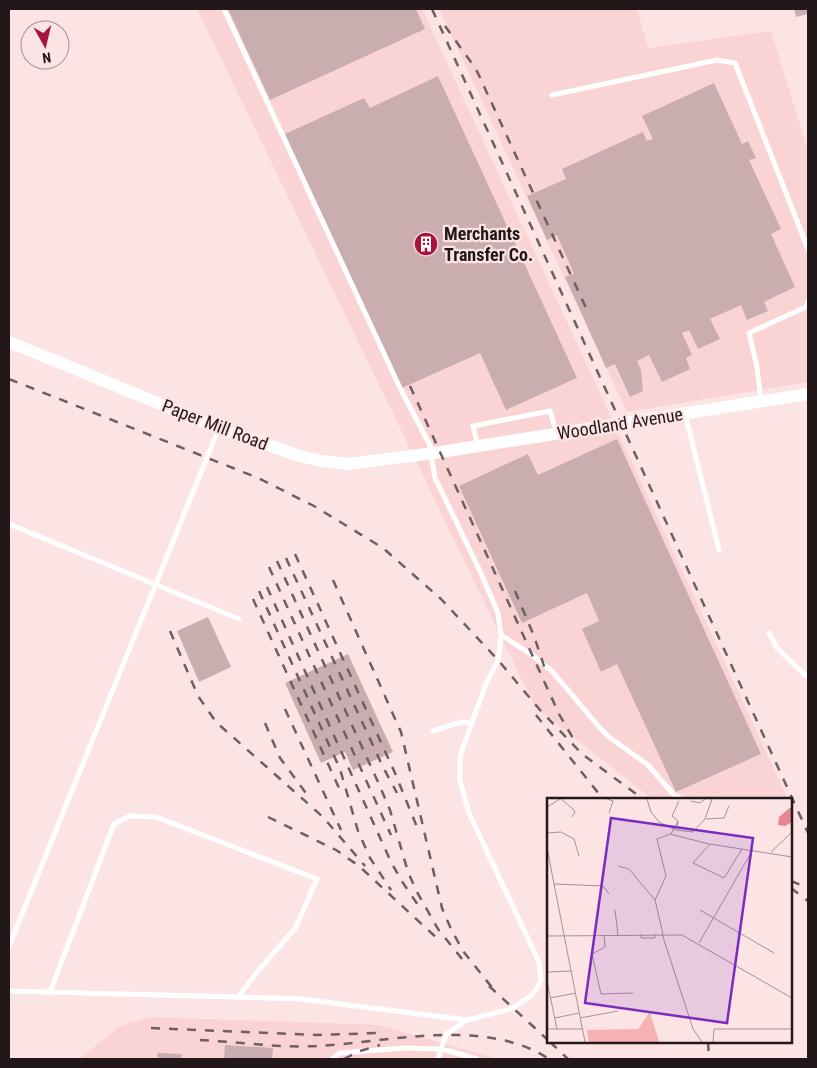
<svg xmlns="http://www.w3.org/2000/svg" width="817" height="1068" font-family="'Roboto Condensed',sans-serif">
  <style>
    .built { fill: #fad4d5 }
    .building { fill: #caaeaf }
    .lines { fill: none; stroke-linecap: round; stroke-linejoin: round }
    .service { stroke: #fff; stroke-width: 5 }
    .tertiary { stroke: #fff; stroke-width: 12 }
    .rail { stroke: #6e5f60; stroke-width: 2.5; stroke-dasharray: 9 9; stroke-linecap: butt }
    .labels { text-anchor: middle; stroke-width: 4.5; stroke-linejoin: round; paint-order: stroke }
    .poi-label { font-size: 18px; font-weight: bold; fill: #231819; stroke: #fce4e5; text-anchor: start }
    .street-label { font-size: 18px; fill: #231819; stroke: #fce4e5 }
    .inset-road { fill: none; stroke: #a59293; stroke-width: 1 }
    .view { fill: #7b2cbf; fill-opacity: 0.15; stroke: #7b2cbf; stroke-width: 2.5 }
    .inset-edge { fill: none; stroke: #231819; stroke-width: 2.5 }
  </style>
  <rect width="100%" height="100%" fill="#fce4e5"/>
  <path class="built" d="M197 9H422L788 799H652L535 707Z
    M439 9H637L648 48 771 31 808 151V382L627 412Z
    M152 1017 379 1025 499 1059H79L120 1026Z"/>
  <path class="building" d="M228 9H416L425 29 270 100Z
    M794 9H808V14L796 17Z
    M438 76 577 378 506 410 480 353 402 388 285 134 364 98 370 108Z
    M714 83 742 144 748 141 756 158 749 160 781 229 771 234 795 287 764 302 768 311 747 320 741 305 710 319 720 339 698 349 689 330 682 333 692 355 686 358 690 369 662 382 649 355 637 361 641 370 643 391 630 397 615 364 606 368 565 277 574 274 557 235 547 240 527 196 566 179 562 169 643 132 647 141 653 139 642 116Z
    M617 439 761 754 676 792 617 664 601 672 582 629 599 621 587 593 522 623 459 486 528 454 538 475Z
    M208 617 231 667 199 682 177 631Z
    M348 654 393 752 353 770 345 752 321 763 285 683Z
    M225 1045 273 1048 272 1059H224Z
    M159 1053 182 1054 181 1059H158L157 1054Z"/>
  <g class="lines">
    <path class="service" d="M224 9 400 388 434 453
      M552 95 717 60 735 63 808 249
      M761 401 757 367 749 333 806 307 808 301
      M685 414 719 550
      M478 446 473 426 550 411 557 434
      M9 524 239 619
      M769 633 777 648 806 676H808
      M501 635 532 655 551 670 600 728 609 737 648 765 674 795 683 799
      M433 731 461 722 473 723
      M9 946 219 428
      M9 991 238 997 258 971 296 927 317 879 156 817 130 816 114 824 50 992
      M238 997 300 999 467 1020 511 1009 532 995 541 981 539 962 469 813 460 781V765L461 753 486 684 498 660 501 635 498 613 480 571 435 478 431 454
      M332 1059 340 1053 405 1048 442 1049 477 1059
      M438 1059 446 1034 467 1020"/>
    <path class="tertiary" d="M9 342 219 428 300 456 322 461 348 464 434 453 808 394"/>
    <path class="rail" d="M432 9 808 833
      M445 26 476 69 587 310
      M9 379 258 478 314 506 383 548 441 599 498 660 540 710 582 754 643 799
      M410 386 559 714 574 740
      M295 554 395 773 419 832
      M286 558 383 767 397 793
      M277 561 378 782 390 810 408 872 417 892 438 929 466 964
      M269 567 391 835
      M333 580 401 732 442 908 451 929 463 951 494 990
      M267 587 391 862 403 883 418 905
      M259 591 340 769 358 831 370 858 391 890
      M515 591 534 636 545 669
      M253 599 339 788
      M170 631 198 696 216 722 323 817 365 866
      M285 709 341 830
      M536 715 603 799
      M265 723 280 758 308 796
      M268 817 336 850 359 866 441 942
      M791 881 808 888
      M791 888 808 901
      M489 986 548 1040
      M151 1028 317 1035 378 1033
      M200 1040C239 1042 279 1048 318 1046 389 1042 485 1017 549 1059
      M550 1042 568 1059
      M708 1042 709 1059
      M344 1059 360 1051 380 1045"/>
  </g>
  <defs>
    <g id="building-disc" transform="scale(1.25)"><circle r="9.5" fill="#aa133b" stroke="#fce4e5"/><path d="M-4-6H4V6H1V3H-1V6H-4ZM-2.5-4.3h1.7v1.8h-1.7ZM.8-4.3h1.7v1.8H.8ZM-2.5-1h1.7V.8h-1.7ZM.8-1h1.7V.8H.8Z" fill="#fff"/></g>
  </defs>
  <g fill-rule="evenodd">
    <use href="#building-disc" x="426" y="244"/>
  </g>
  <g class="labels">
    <g class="poi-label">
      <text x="444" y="240">Merchants<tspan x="444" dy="21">Transfer Co.</tspan></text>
    </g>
    <g class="street-label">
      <text transform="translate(620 424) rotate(-9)" y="6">Woodland Avenue</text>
      <text transform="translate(215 425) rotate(21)" y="6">Paper Mill Road</text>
    </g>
  </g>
  <g transform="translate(547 798)">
    <rect width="245" height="245" fill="#fce4e5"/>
    <path d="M103 214 112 244H42L40 232 91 231Z" fill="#f7b1b5"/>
    <path d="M245 8V24L238 28 231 27 232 19Z" fill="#e6868e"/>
    <path class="inset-road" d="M14 1 26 11 28 15 24 19M60 1 66 3 62 15M100 1 104 14 112 24 129 32 146 34 158 21 165 1M144 3 153 5 158 1M0 9 13 1M159 21 177 20 182 8M131 23 125 18 132 3M0 35 14 34 27 41 32 58M124 36 131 23 130 29M0 50 38 244M195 51 177 80 146 65 163 46 245 59M224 54 245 34M71 68 82 71 108 102M7 86 56 88 62 96M68 112 71 137M153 112 227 155M94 136V140H108V136M115 136 146 231 155 244M116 136 108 102 119 78 110 41 123 36 162 46M57 137 58 149 45 156 54 196 86 195M0 138 135 137 245 200M152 145 205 53M0 174 24 173M0 183 10 231M3 200 29 195M8 220 32 215M33 220 71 213M0 231H36M166 244 167 231H245"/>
    <path class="view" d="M64 20 206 40 180 225 38 205Z"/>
    <rect width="245" height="245" class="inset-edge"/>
  </g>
  <rect width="817" height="1068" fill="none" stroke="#231819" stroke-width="20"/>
  <g transform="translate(45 45) rotate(172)"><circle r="24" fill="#fce4e5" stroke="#a59293"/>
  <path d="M0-4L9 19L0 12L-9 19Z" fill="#aa133b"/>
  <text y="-8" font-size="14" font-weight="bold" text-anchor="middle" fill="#231819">N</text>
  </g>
</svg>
